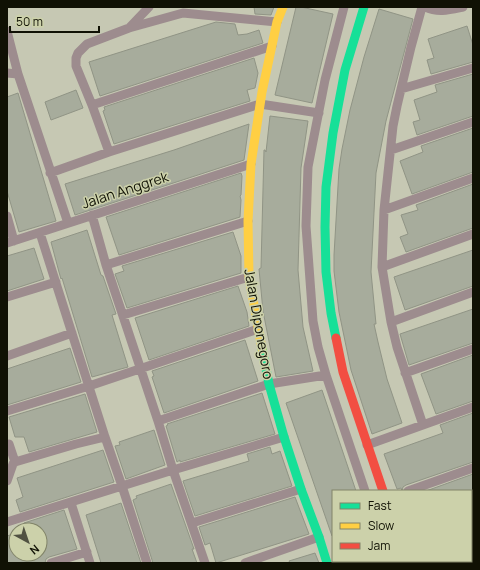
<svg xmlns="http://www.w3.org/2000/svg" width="480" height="570" font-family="Manrope,sans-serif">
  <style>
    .building { fill: #a7ac9c; stroke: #909485 }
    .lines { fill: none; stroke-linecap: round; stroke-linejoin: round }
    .street { stroke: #9d8c8e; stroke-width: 9 }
    .fast { stroke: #16e098; stroke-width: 9 }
    .slow { stroke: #ffcf43; stroke-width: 9 }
    .jam { stroke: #f24e42; stroke-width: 9 }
    .labels { text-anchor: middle; stroke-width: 3; stroke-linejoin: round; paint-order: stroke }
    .street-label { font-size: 14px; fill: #101104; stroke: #ccd1aa }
  </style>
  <rect width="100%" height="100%" fill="#c6c8b3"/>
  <path class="building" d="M254 7H274L271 15 255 14Z
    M296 7H301L333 14 312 103 275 95Z
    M379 9 413 19 386 121 376 173 371 272 376 324H374L378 342 387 379 402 423 372 434 351 370 339 312 334 271V255L339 169 342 149 350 110 364 57Z
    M216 22 235 24 238 35 247 34 259 30 263 43 100 96 89 62Z
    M467 26 473 45V62L431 74 427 60 434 58 428 39Z
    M254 58 258 73 255 88 247 90 250 101 114 144 103 111 105 110 104 107Z
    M473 74V116L417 135 413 122 420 120 414 100 437 92 435 85Z
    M76 90 83 108 51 120 45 102Z
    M18 93 56 221 19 232 7 191V97Z
    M270 116 308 121 301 168 298 270 303 327 313 371 276 377 263 311 259 269 261 268 264 150H265L266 152Z
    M249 124 244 160 75 215 65 184 174 150Z
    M473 128V172L412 194 400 161 423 152 421 146Z
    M241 173 242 176 241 195 240 196 241 200 240 217 119 255 106 217Z
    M473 184V228L406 252 400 237 408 234 401 215 418 210 416 205Z
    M87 230 101 275 103 276 116 314 112 315 128 367 92 377 62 278 61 279 59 272 51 242Z
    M233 232 241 256V273L127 308 115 274 124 271 122 266Z
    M34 248 44 279 7 291V256Z
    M473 250V286L405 310 394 277Z
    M238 286 247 312 249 326 149 360 135 318Z
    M473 309V343L409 365 400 334Z
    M245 340 258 381 164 413 152 377 154 376 152 371Z
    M70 348 81 382 7 405V369Z
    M473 355V401L436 414 421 374Z
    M322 390 356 491H333V536H332L286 403Z
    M262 393 275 434 180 462V460L177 462 166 426 168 425 167 424Z
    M85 394 97 432 29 452 24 437H15L9 417Z
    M473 413V462L406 485 403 487 402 491 401 488 397 489 384 454 443 433 440 425Z
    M154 430 165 465 126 479 115 446 120 445 119 442Z
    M270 447 272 454 280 451 292 486 195 516 183 481 249 461 247 454Z
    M103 450 114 482 20 512 16 500 23 497 17 478Z
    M473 474V491H426Z
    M171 484 194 549H192L197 563H153L133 500 137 498 136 496Z
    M295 497 309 534 216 563 210 543 205 545 199 527Z
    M121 503 141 563H101L86 515Z
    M64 510 77 549 49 557 46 559 45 563H7V536L16 533V554H40V530H26L24 523Z
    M315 553 319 563H290L289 561Z"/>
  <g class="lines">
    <path class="street" d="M344 7 325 80 308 167 306 226 313 321 318 347 326 375 365 491
      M422 7 411 47 397 106 393 126 384 210 382 267 391 322 397 347 423 425
      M425 7C438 13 449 10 463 7
      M129 28 149 7
      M7 31 18 74 68 223
      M7 73 18 74
      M401 89 473 68
      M92 105 272 46
      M391 150 473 122
      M109 152 92 105 76 66V58L78 53 87 44 129 28 183 13 256 20 277 22
      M50 173 109 152 260 104 319 113
      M384 210 473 178
      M92 215 106 265 158 421 173 470 205 563
      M7 216 14 241
      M40 233 105 437 122 486 147 563
      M7 243 251 164
      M106 265 248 221
      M382 267 473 234
      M7 297 56 282
      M123 315 249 277
      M391 322 473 292
      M7 356 72 333
      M405 373 473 349
      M7 411 89 386 258 329
      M158 421 269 384 326 375
      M9 444 15 462
      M367 445 473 407
      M7 481 13 464 15 462 76 444 105 437
      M408 491 473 468
      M71 503 90 563
      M7 522 173 470 284 437
      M192 523 301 489
      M471 525 473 524
      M412 561V563
      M51 563 87 552
      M245 563 319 537
      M386 563 388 562"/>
    <path class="fast" d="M336 338 331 313 326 272 325 227 326 187 333 133 345 70 364 7
      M262 349 269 384 284 437 301 489 319 537 327 563"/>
    <path class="slow" d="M262 349 249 277 248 221 251 164 262 92 277 22 283 7"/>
    <path class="jam" d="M336 338 343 372 383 491"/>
  </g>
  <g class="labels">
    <g class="street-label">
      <text transform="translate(125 190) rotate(-18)" y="5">Jalan Anggrek</text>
      <text transform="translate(259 324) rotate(80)" y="5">Jalan Diponegoro</text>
    </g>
  </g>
  <rect width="480" height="570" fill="none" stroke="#101104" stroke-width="16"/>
  <rect x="332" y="490" width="140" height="72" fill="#ccd1aa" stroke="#818468"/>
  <rect x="340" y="503" width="20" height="6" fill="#16e098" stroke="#818468"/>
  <text x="368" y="510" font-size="12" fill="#101104">Fast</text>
  <rect x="340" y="523" width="20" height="6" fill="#ffcf43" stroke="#818468"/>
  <text x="368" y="530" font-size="12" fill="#101104">Slow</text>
  <rect x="340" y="543" width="20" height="6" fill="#f24e42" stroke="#818468"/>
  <text x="368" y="550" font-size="12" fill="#101104">Jam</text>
  <g transform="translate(28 542) rotate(140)"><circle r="19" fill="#ccd1aa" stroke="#818468"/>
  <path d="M0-3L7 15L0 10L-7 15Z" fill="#505141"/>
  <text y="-6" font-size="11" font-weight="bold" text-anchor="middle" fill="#101104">N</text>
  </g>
  <path d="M10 26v6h89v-6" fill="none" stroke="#101104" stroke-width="2"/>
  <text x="16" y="26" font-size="12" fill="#101104" stroke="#ccd1aa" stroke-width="3" paint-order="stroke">50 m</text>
</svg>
